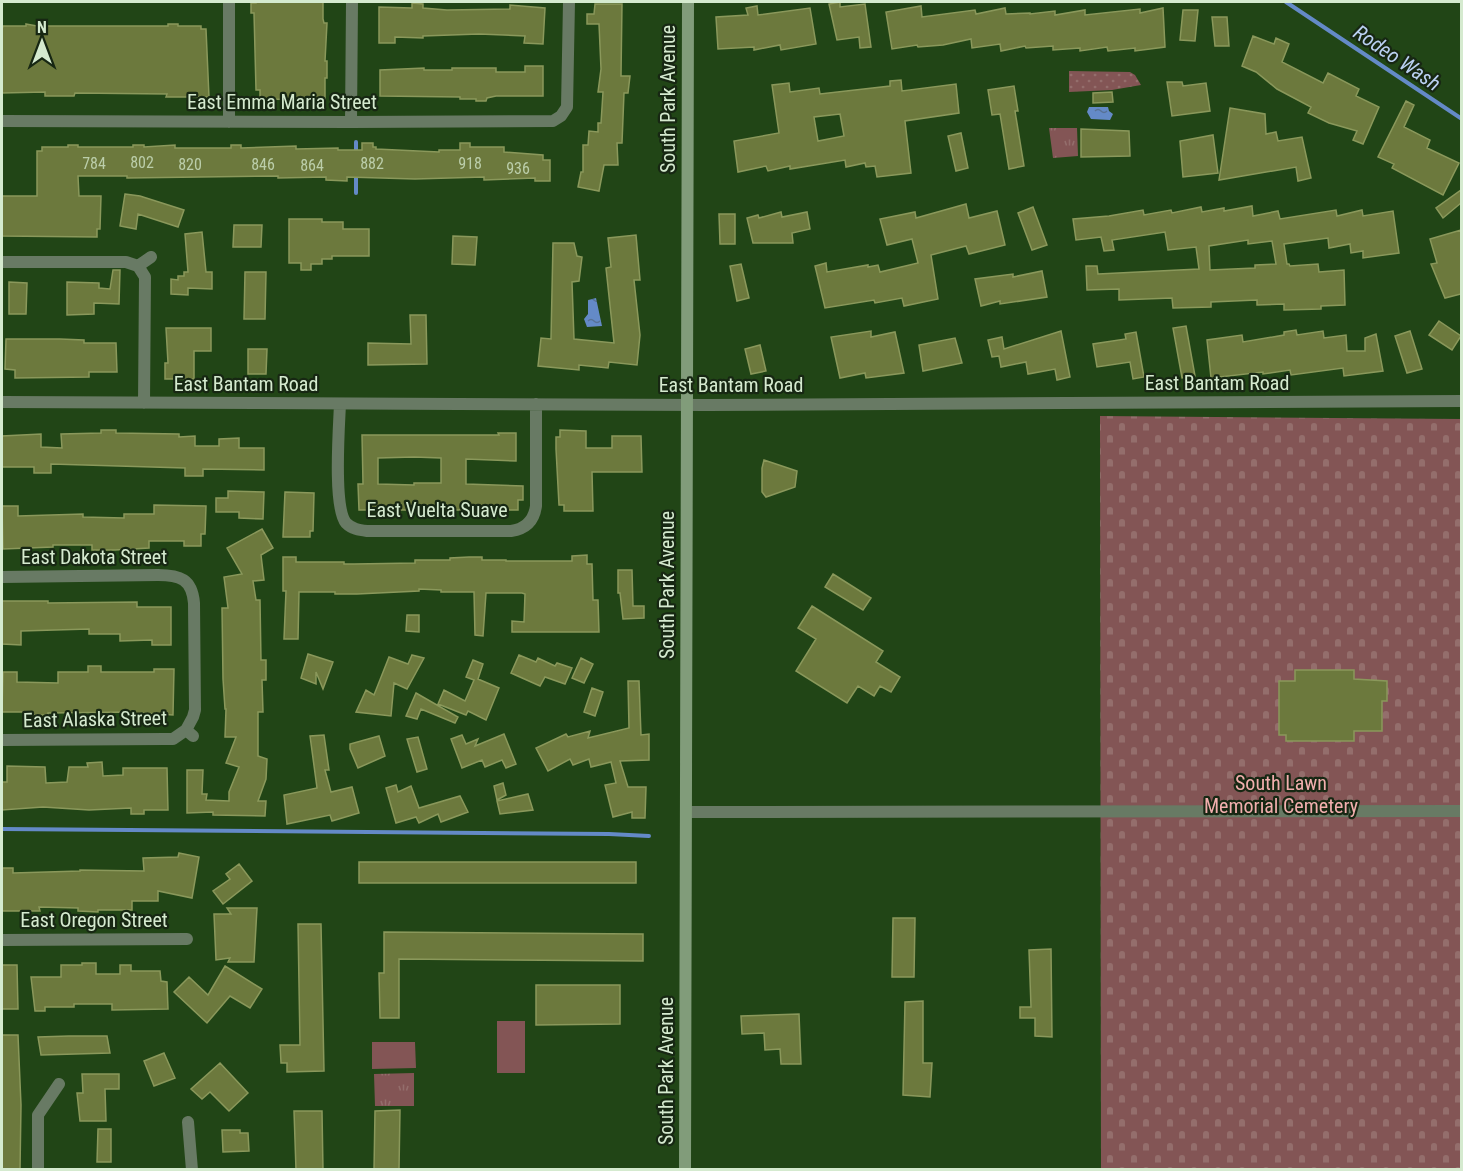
<svg xmlns="http://www.w3.org/2000/svg" width="1463" height="1171" font-family="'Roboto Condensed',sans-serif">
  <style>
    .grass { fill: url(#grass-dots) }
    .cemetery { fill: url(#cemetery-stones) }
    .park { fill: url(#park-tufts) }
    .pitch { fill: #835555 }
    .water { fill: url(#water-ripples) }
    .lines { fill: none; stroke-linecap: round; stroke-linejoin: round }
    .stream { stroke: #648ac7; stroke-width: 4 }
    .building { fill: #6c793d; stroke: #8a985b; stroke-width: 1.5; fill-rule: evenodd }
    .minor { stroke: #687a64; stroke-width: 12 }
    .secondary { stroke: #819c7a; stroke-width: 12 }
    .labels { text-anchor: middle; stroke-width: 4.5; stroke-linejoin: round; paint-order: stroke }
    .number-label { font-size: 16px; fill: #bbceaa }
    .street-label { font-size: 20px; fill: #d5eacf; stroke: #172713 }
    .park-label { font-size: 20px; fill: #f2afae; stroke: #172713 }
    .water-label { font-size: 21px; font-style: italic; fill: #bad0f1; stroke: #172713 }
  </style>
  <defs>
    <pattern id="grass-dots" width="8" height="8" patternUnits="userSpaceOnUse" patternTransform="scale(1.5)"><rect width="8" height="8" fill="#835555"/><path d="M2 2h.1M6 6h.1" fill="none" stroke="#946e6c" stroke-width="1.8" stroke-linecap="round"/></pattern>
    <pattern id="cemetery-stones" width="16" height="16" patternUnits="userSpaceOnUse" patternTransform="scale(1.5)"><rect width="16" height="16" fill="#835555"/><path d="M2 7V4a2 2 0 0 1 4 0v3zM10 15v-3a2 2 0 0 1 4 0v3z" fill="#946e6c"/></pattern>
    <pattern id="park-tufts" width="24" height="20" patternUnits="userSpaceOnUse" patternTransform="scale(1.5)"><rect width="24" height="20" fill="#835555"/><path d="M3 7l-1-3M5 7V3M7 7l1-3M15 17l-1-3M17 17v-4M19 17l1-3" fill="none" stroke="#946e6c"/></pattern>
    <pattern id="water-ripples" width="26" height="14" patternUnits="userSpaceOnUse" patternTransform="scale(1.5)"><rect width="26" height="14" fill="#648ac7"/><path d="M2 4q2-2 4 0t4 0M15 11q2-2 4 0t4 0" fill="none" stroke="#577297"/></pattern>
  </defs>
  <rect width="100%" height="100%" fill="#214516"/>
  <path class="grass" d="M1069 71 1130 72 1135 75 1141 85 1112 90 1069 92Z"/>
  <path class="cemetery" d="M1100 416 1461 419V1169H1101Z"/>
  <path class="park" d="M1049 128H1077L1078 156 1053 158Z
    M414 1073V1106H375L374 1074Z"/>
  <path class="pitch" d="M497 1021H525V1073H497Z
    M372 1042H415L416 1068 372 1069Z"/>
  <path class="water" d="M1089 107H1108L1109 111 1113 114 1110 120 1091 119 1087 112Z
    M596 298 602 326 587 327 584 319 588 314V300Z"/>
  <g class="lines">
    <path class="stream" d="M1286 2 1462 119
      M356 153V142
      M356 193V173
      M2 829 609 834 649 836"/>
  </g>
  <path class="building" d="M256 2H323V19L324 23H327L325 61H327V78H325V100L260 99V90H256L254 13H251V3H256Z
    M840 2V7L865 4 871 47 860 48 859 37 837 40 829 4Z
    M412 3 423 4V8L447 10 510 9V5L545 8 543 44 524 43 525 36 479 34 423 36V38L395 37V43H379V7L412 8Z
    M595 4H622L621 76H630L628 93H624L622 143H617L618 165H604L599 191 578 187 581 172H583V145H588L589 131 598 132V123H601L603 92H598L601 69 599 24H587V14H594Z
    M757 6 758 15 810 8 816 44 781 50 780 45 754 50V47L718 49 716 17 748 15 746 8Z
    M921 6 922 17 975 10 976 14 1005 8 1006 14 1030 13V14L1055 11V15L1085 10V15L1140 9V13L1163 8 1165 47 1135 51V48L1108 51 1107 47 1080 51V48L1053 50V46L1026 48 1025 46 1001 51 1000 44 972 48 971 39 943 45 918 47 917 45 892 49 886 12Z
    M1183 10H1198L1195 41 1180 40Z
    M1212 17H1227L1229 46H1215Z
    M26 24 37 26H168V24H178V26H201V29H206L209 97H166L167 94 75 93 74 96H45V92L2 93V29L3 26H26Z
    M1253 36 1274 44 1276 38 1289 44 1282 62 1323 83 1328 73 1359 89 1356 96 1379 107 1363 144 1353 140 1357 131 1329 123 1308 113 1311 107 1277 89 1256 72 1242 66Z
    M525 66H543V96H496L487 98 486 101H476V99H460V97L380 96V70L424 68V70H452V68H496V72H525Z
    M901 80 902 91 956 84 959 113 905 121 911 173 877 177 875 166 866 167 865 163 846 167 845 160 790 169V166L768 171 766 166 738 172 734 141 779 133 772 85 789 83 790 92 819 88 820 94 890 86V81ZM840 114 844 136 818 141 814 117Z
    M1167 82H1182L1183 86 1206 83 1210 111 1172 116Z
    M1014 86 1018 111H1015L1024 166 1009 169 1000 114 992 115 988 90Z
    M1112 92 1113 102 1093 103V93Z
    M1406 101 1414 105 1404 127 1430 140 1427 148 1459 163 1443 195 1392 168 1394 164 1378 157Z
    M1230 108 1265 114 1266 134 1276 132 1278 141 1302 137 1311 178 1298 181 1296 167 1219 180Z
    M1081 129 1129 131 1130 156 1081 157Z
    M961 133 968 168 956 171 948 136Z
    M1213 135 1218 173 1183 177 1180 141Z
    M362 143H373V147H376V149L439 152V150H460V143H470V147H504V152L543 155V160H550V181H535V178L484 180V177L415 179 347 177V181L326 180V177L278 178V176L127 178V176H78L79 196H101L100 229H97V237L2 236V196H37V151H42V147H68V145H78V147H133V145H144V147L175 145V148H231V145H241V148L296 146V149L338 148V150H362Z
    M1461 190V203L1443 218 1436 208Z
    M125 194 140 196 184 210 178 227 138 214 136 229 120 226Z
    M966 204 969 218 997 211 1005 245 969 254 966 246 931 255 938 299 904 306 902 298 875 303 874 300 825 308 815 266 826 263 827 272 868 265V267L878 265 880 272 918 263 912 239 887 245 880 219 915 212 916 218Z
    M1252 206 1253 216 1278 211 1280 219 1336 210 1337 216 1362 210 1363 216 1393 211 1399 253 1363 258V251L1351 253 1350 244 1329 248 1328 238 1284 244 1287 264H1289L1290 266 1318 264 1319 272 1344 270 1345 305 1321 306V309L1284 310V304L1257 305V300L1211 302V307L1173 308 1172 298 1119 300V289L1087 290 1086 266H1097L1098 274 1199 269 1196 247 1168 250 1165 232 1112 240 1114 250 1104 251 1101 237 1076 240 1073 219 1109 216 1143 210 1144 215 1171 210 1172 213 1201 207 1202 212 1224 208V211ZM1248 240V244L1272 241 1276 264 1255 265V268L1210 270 1209 246Z
    M1033 207 1047 245 1032 250 1018 213Z
    M781 212 782 217 807 212 810 229 792 233 793 243H753L747 218 758 215 759 218Z
    M719 214H735V244H720Z
    M289 219H322V222H343V229H369V256H332V259H322V264H311V270H301V263H289Z
    M234 225H262L261 247H233Z
    M1461 230V294L1445 298 1431 264 1437 263 1430 239Z
    M202 232 206 272H212V289L188 288V295L171 294V279L178 280V276H184V272H188L185 234Z
    M636 235 640 280H634L640 335 637 365 609 362 608 368 579 365V370L538 366 541 338 551 339 553 243H574L577 256 582 257 579 281 572 282 574 339 614 343 606 268 611 267 608 238Z
    M453 236 477 237 475 265 452 264Z
    M741 264 749 298 737 301 730 266Z
    M113 270H120L119 304 94 303V314L67 315V282L99 283V288L110 289Z
    M1042 271 1047 297 1000 304V301L981 306 975 279 1013 274V277Z
    M245 272H266L265 319H244Z
    M9 282 27 283 26 314H9Z
    M410 315H426L427 364 368 365V343L411 344Z
    M1439 321 1461 336 1452 350 1429 335Z
    M1186 326 1195 376 1182 378 1173 328Z
    M166 328H211V351H194V379H165V363H168Z
    M1296 330 1297 335 1323 331 1324 338 1346 335 1347 351H1365V338L1376 334 1383 371 1344 376 1343 368 1291 375 1290 370 1263 374V372L1211 378 1207 340 1242 335 1243 342 1284 335V332Z
    M871 331V337L895 332 904 373 866 378 865 373 840 378 831 337Z
    M1061 331 1070 377 1057 380 1055 369 1028 374 1026 362 1001 367 999 356 992 357 988 340 1002 337 1004 349Z
    M1410 331 1422 369 1407 373 1395 336Z
    M1136 332 1144 377 1133 379 1130 362 1097 367 1093 344 1126 339 1125 334Z
    M955 338 962 363 923 371 919 345Z
    M6 339H60L84 340V343H116L117 372H89V377L15 378V370L5 369Z
    M760 345 766 371 751 374 745 349Z
    M248 349H267L266 374H248Z
    M101 430H116V433L179 434V437L195 436V446H219V439L239 438V448H264V470L203 469V476H185V468L51 464V473H34V467H2V436L41 434V447L62 448 61 434 101 433Z
    M560 430 586 431V448H612V436H641L642 472H592L593 511H564V505H559L556 449V437H560Z
    M498 433H516V461L466 459V484L523 486V500H518V510H359L358 484H363L362 435H499ZM414 457 441 458V483H414V485L378 484V458Z
    M764 460 797 471 795 487 766 497 762 492V468Z
    M228 491 264 492 263 519 239 518V512H216V498H228Z
    M285 492 314 493 313 531H310V537H283Z
    M154 505 206 506 205 534H201V546H184V541H149V548L115 550H92V545H53V547L3 549 2 506H18V516L83 514V517L124 518V514H154Z
    M262 529 273 548 261 555 264 580 253 581 256 600H260L261 660H266V680H262L263 712H258V756L267 759 266 779 258 801H266L265 816 213 815V812L187 813V770H203L202 794H207L206 800 229 801V792L239 767 226 763 236 737H225L226 709H225L223 679 222 608H228L224 577 242 574 227 548Z
    M587 555V564H592L593 600H598L599 632H512V621L524 622 525 594 522 593H486L483 636 475 635 474 592H441V590L419 589V591L357 594H335V592H299L298 639H284L286 591H283V557H296V562H344V564H354L415 563V560H450V558L469 557H482V560H506V561H572V556Z
    M618 570H632L633 606H644V618L623 619 620 593H618Z
    M833 574 871 598 863 610 825 587Z
    M2 601H48V603L137 602V607H171V645H152V640L120 641V634H89V629L21 631V645L2 644Z
    M812 606 883 651 876 662 900 677 891 692 880 686 874 696 858 686 847 703 796 671 816 639 798 628Z
    M407 615H419V632L406 631Z
    M308 654 333 662 323 689 316 672V684L301 678Z
    M412 655 424 658 407 689 394 683 391 716 356 712 366 690 374 695 389 657 408 664Z
    M519 655 536 662 538 658 555 666 557 663 572 668 565 684 545 677 540 686 511 673Z
    M581 658 593 664 584 683 572 678Z
    M473 660 483 664 478 679 499 688 486 720 468 711 466 715 438 704 444 690 465 701 474 680 466 677Z
    M88 666H101V672H154V669H174L173 715 143 713V715H129V712L48 713V715H29V712H2L3 672H17V682L58 683V672H88Z
    M1295 670H1354V679L1387 681V701H1382V731H1354V741H1286V735H1279V681H1295Z
    M628 681H639L641 735 649 734V760L620 761 628 787H646L645 818H632V812L613 817 605 785 616 783 611 762 591 767 589 759 573 765 570 759 548 771 536 748 566 734 568 737 590 731 588 738 629 728Z
    M592 688 603 692 595 716 584 712Z
    M416 693 458 717 455 723 421 709 417 719 406 716Z
    M504 734 516 764 506 768 502 760 485 767 482 760 462 768 451 739 462 735 466 744 478 739 475 746Z
    M324 735 329 770H325L331 792 352 787 359 813 332 821 330 815 287 824 284 795 317 788 310 736Z
    M379 736 385 756 358 768 350 749V744Z
    M418 737 427 769 417 772 407 739Z
    M102 762 103 776 123 775V768H167L168 810H144V814H131V808L89 810 43 807 2 810V782H7V766L45 767 46 783 67 782 69 767H88L87 763Z
    M503 783 506 795 497 800 494 786Z
    M396 785 398 792 411 786 419 808 460 796 468 812 441 822 438 814 419 823 416 817 396 823 386 788Z
    M528 794 533 810 500 814 497 801Z
    M179 853 199 857 192 898 158 891V901H132V910H98V912L78 911V908L39 907 40 911H2V868H13V873L80 871V870L144 871 143 858 178 857Z
    M359 862H636V883H359Z
    M239 864 252 881 223 904 213 891 230 879 226 874Z
    M227 908H257L254 962H228L230 958 216 960 214 914H231Z
    M893 918H915L914 977H892Z
    M298 924H321L324 1071 287 1072V1063H281L280 1045H300Z
    M384 932 643 934V961L399 959V1018H380L379 973H384Z
    M1051 949 1052 1037 1035 1036V1018H1020V1007H1031L1029 950Z
    M82 963H96V974H120V965H131V971H160L161 981 167 982 168 1009 112 1010V1004H74V1007H45V1011H35L31 977H61V965H82Z
    M2 965H17L18 1009H2Z
    M225 966 262 989 250 1008 230 996 207 1023 174 992 189 977 208 995Z
    M536 985H620V1024L536 1025Z
    M923 1001V1063H932L930 1097 903 1095 905 1002Z
    M799 1014 801 1064H781L780 1049 765 1050 764 1033 742 1034 741 1016Z
    M2 1035H18L21 1105 20 1170H2Z
    M69 1036H107L110 1053 41 1055 38 1037Z
    M164 1053 175 1078 154 1086 144 1061Z
    M220 1063 248 1093 229 1111 210 1092 202 1099 191 1089Z
    M82 1074H119V1089H105L106 1121H80L77 1093H83Z
    M400 1110 399 1170H374L375 1111Z
    M294 1111H322L323 1170H296Z
    M98 1129H111V1162H97Z
    M222 1130H240V1133H248L249 1151 223 1152Z"/>
  <g class="lines">
    <path class="minor" d="M229 2V122
      M2 121 351 122 553 121 561 116 567 107 569 2
      M351 122 352 2
      M2 262H126L138 266
      M138 266 145 277 144 403
      M138 266 151 257
      M2 402 707 405 1462 401
      M340 404C339 428 333 507 346 523 352 529 359 530 367 531H511C525 529 534 521 536 506V404
      M2 577 158 575C180 575 192 579 194 603L195 710 193 717 186 730
      M2 740 165 739H173L186 730 193 736
      M686 812 1462 811
      M2 940 187 939
      M188 1122 192 1170
      M38 1170V1115L59 1084"/>
    <path class="secondary" d="M685 1170 688 2"/>
  </g>
  <g class="labels">
    <g class="number-label">
      <text x="142" y="168">802</text>
      <text x="94" y="169">784</text>
      <text x="372" y="169">882</text>
      <text x="470" y="169">918</text>
      <text x="190" y="170">820</text>
      <text x="263" y="170">846</text>
      <text x="312" y="171">864</text>
      <text x="518" y="174">936</text>
    </g>
    <g class="street-label">
      <text transform="translate(668 99) rotate(-90)" y="7">South Park Avenue</text>
      <text x="282" y="109">East Emma Maria Street</text>
      <text x="1217" y="390">East Bantam Road</text>
      <text x="246" y="391">East Bantam Road</text>
      <text x="731" y="392">East Bantam Road</text>
      <text x="437" y="517">East Vuelta Suave</text>
      <text x="94" y="564">East Dakota Street</text>
      <text transform="translate(667 585) rotate(-90)" y="7">South Park Avenue</text>
      <text transform="translate(95 719) rotate(-1)" y="7">East Alaska Street</text>
      <text x="94" y="927">East Oregon Street</text>
      <text transform="translate(666 1071) rotate(-90)" y="7">South Park Avenue</text>
    </g>
    <g class="park-label">
      <text x="1281" y="790">South Lawn<tspan x="1281" dy="23">Memorial Cemetery</tspan></text>
    </g>
    <g class="water-label">
      <text transform="translate(1397 58) rotate(34)" y="7">Rodeo Wash</text>
    </g>
  </g>
  <rect width="1463" height="1171" fill="none" stroke="#d5eacf" stroke-width="6"/>
  <g transform="translate(42 42)" stroke="#172713" stroke-width="4.5" paint-order="stroke">
  <path d="M0-4.5L10 22L0 15L-10 22Z" fill="#d5eacf"/>
  <text y="-9" font-size="16" font-weight="bold" text-anchor="middle" fill="#d5eacf">N</text>
  </g>
</svg>
